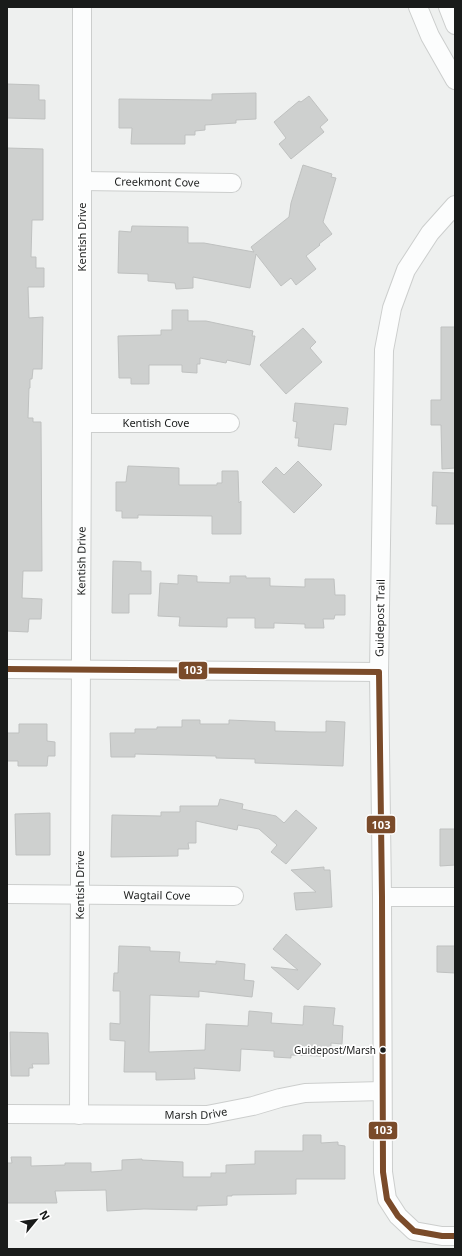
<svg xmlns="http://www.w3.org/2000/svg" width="462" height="1256" font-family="'Noto Sans',sans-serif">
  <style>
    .building { fill: #ced0cf; stroke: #bfc1c0 }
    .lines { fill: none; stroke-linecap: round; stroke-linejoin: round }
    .minor-casing { stroke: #cccecd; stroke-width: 20 }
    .minor { stroke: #fcfdfd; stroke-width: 18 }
    .bus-1-casing { stroke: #fff; stroke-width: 9 }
    .bus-1 { stroke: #7a4b2a; stroke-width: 6 }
    .bus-dot { fill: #191b1a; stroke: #fff; stroke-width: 1.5 }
    .labels { text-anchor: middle; stroke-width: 3.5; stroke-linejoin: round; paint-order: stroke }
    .bus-label { font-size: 10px; fill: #191b1a; stroke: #fff; text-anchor: end }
    .street-label { font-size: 11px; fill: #191b1a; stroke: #fff }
    .line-badge { stroke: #fff; stroke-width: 1.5 }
    .badge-label { font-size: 11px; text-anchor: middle; font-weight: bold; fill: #fff }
  </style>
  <rect width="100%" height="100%" fill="#eef0ef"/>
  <path class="building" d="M7 84 39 85V100H45V119L7 118Z
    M256 93V119L236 120V123L205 125V130L195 131V135H185V144H131L132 128H119V99L212 100V94Z
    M309 96 328 120 320 127 324 132 291 159 279 144 286 138 274 122 299 101 301 102Z
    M7 148 43 149V220H32L31 257H36V268H44V287H28L29 318 43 317 42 369H33L32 379H30V388H29L28 418H33V422H41L42 571H23L22 598 42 599 41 619H29L28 632 7 631Z
    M303 165 332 174 331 177 336 178 323 222 332 234 319 244 320 245 306 256 316 269 296 285 291 278 281 286 256 254 250 288 193 277V288L176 289 175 283 148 281V274L118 273 119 231 131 232 132 226 188 227V243H204L254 252 251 247 289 217 291 203Z
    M172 310H188V321H206L253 331 252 336H255L250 365 227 360 226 363 200 358V364H197V373L182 372V365H149V384H131V378H119L118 336 161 335V330H172Z
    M441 327H455V468L442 469 441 425H431V400H441Z
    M303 328 316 342 310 348 322 362 286 394 260 365Z
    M295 403 348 408 346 425 334 424 331 450 298 446 299 438H295L297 422 293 421Z
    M298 461 322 485 294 513 262 482 276 467 284 475Z
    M128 466 179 468V485H217V483H222V471H238L239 503 241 501V534H212V516L138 515V518H122V511H116V482H126Z
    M433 472 455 473V524H436L437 506H432Z
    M113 561 141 562V571H151V594H129V613H112Z
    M178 575 197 576V582L230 583V576H246V578H270V586L305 587V579H334L335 595H345V615H335L334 619H323L324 628H305V624L274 623V628H255V618H227V627L179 626 180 617 158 616 160 583 178 584Z
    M182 720H200V724H229V720L275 722V731L310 732H326V721L345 722 343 766 255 763V759L216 758V756L135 754V757H111L110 733H135V729H157V727H182Z
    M19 724H47V741L55 742V756H48L47 766H18V761H7V733H19Z
    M220 799 243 804 242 809 276 816 284 823 296 810 317 828 286 864 271 852 277 845 259 829 238 825 237 830 196 821V843H188L189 849H178V856L111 857 112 815 161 816V812H180V806H218Z
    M50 813V855H16L15 814Z
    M440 829H455V865L440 866Z
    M324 867V870H330L332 907 296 910 294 893 316 892 291 870Z
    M286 934 321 964 298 990 271 967 298 970 273 949Z
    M119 946 150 947V951L180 952 179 962 216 964V961L245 964 244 980 254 981 252 997 199 991V997L150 995 149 1052 205 1050 206 1024 248 1026 249 1011 272 1013 271 1023 303 1025 304 1006 335 1008 333 1025 343 1026 342 1044 331 1043V1048H322L321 1056 291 1055V1058L274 1057V1051L241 1049 240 1071 194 1068 195 1079 156 1080V1072H124L125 1041 110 1040V1023L120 1024V991H113L114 973H118Z
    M437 946H455V973L437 972Z
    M10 1032 48 1033 49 1064H32L33 1068H29V1076H11Z
    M303 1135H321V1143L338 1142V1145L345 1146V1179H296V1194L232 1195V1196H227V1205L197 1206V1210L144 1209 107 1211 106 1190 55 1191 57 1203H7V1163H12L11 1157H31V1166L65 1165V1163H91V1172L122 1170V1160L142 1159V1160L183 1162V1177H211V1173H226V1165L255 1164V1151H303Z"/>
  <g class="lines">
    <g class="minor-casing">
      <g id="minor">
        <path d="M418 7 430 36 455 80"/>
        <path d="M448 7 455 25"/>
        <path id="s1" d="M82 181 232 183"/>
        <path d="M455 205 430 233 406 270 392 308 384 350 379 672 382 897 383 1172 387 1199 398 1216 414 1231 442 1236H455"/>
        <path id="s2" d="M82 423H230"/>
        <path d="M7 669 379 672"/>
        <path id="s3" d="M7 894 234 896"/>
        <path d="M382 897H455"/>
        <path id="s4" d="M7 1114 207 1115 253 1106 280 1098 305 1093 382 1091"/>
        <path id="s5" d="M79 1115 82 423V7"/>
      </g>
    </g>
    <use href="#minor" class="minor"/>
    <g class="bus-1-casing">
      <path id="bus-1" d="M7 669 379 672
        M379 672 382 897 383 1172 387 1199 398 1216 414 1231 442 1236H455"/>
    </g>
    <use href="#bus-1" class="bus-1"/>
  </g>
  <circle class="bus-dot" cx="383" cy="1050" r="3.5"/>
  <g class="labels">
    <g class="bus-label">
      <text x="376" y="1054">Guidepost/Marsh</text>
    </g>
    <g class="street-label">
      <text dy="4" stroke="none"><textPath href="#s1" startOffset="75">Creekmont Cove</textPath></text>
      <text transform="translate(82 237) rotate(-90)" y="4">Kentish Drive</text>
      <text dy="4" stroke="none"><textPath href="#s2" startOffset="74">Kentish Cove</textPath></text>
      <text dy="4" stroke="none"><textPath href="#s5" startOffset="554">Kentish Drive</textPath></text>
      <text transform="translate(380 618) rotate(-89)" y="4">Guidepost Trail</text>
      <text dy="4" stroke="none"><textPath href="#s5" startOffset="230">Kentish Drive</textPath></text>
      <text dy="4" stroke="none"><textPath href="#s3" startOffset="150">Wagtail Cove</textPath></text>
      <text dy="4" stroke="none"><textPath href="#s4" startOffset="189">Marsh Drive</textPath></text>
    </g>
  </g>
  <g class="line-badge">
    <rect x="178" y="661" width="30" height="19" rx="4" fill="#7a4b2a"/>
    <rect x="366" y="815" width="30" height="19" rx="4" fill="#7a4b2a"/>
    <rect x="368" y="1121" width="30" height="19" rx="4" fill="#7a4b2a"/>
  </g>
  <g class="badge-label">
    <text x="193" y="674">103</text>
    <text x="381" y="829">103</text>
    <text x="383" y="1134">103</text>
  </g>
  <rect width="462" height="1256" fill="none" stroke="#191b1a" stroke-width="16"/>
  <g transform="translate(36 1220) rotate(61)" stroke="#ffffff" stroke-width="3" paint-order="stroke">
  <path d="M0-3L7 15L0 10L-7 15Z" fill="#191b1a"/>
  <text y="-6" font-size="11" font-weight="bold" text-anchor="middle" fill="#191b1a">N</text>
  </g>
</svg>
